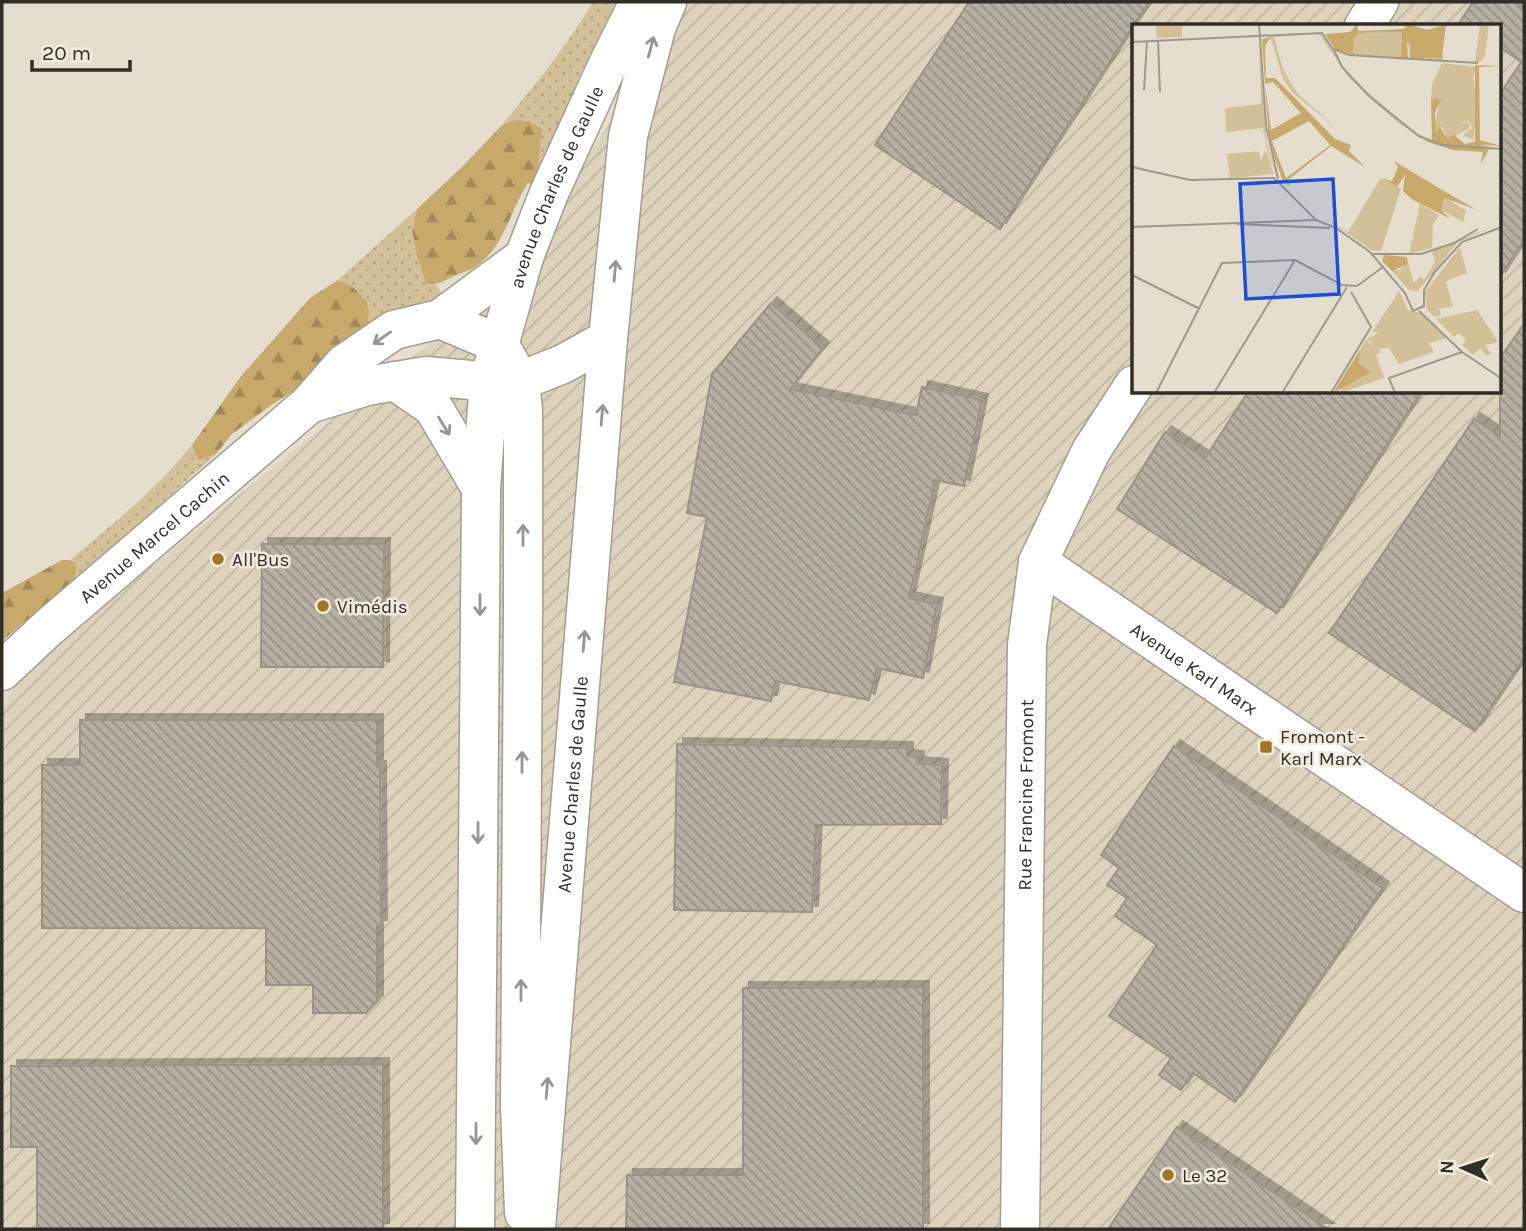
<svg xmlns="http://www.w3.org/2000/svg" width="1526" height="1231" font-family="Karla,sans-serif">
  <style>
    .industrial { fill: url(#industrial-furrows); fill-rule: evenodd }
    .grass { fill: url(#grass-dots) }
    .forest { fill: url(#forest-firs) }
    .building { fill: url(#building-back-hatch); stroke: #9a9385; stroke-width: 2; filter: url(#shadow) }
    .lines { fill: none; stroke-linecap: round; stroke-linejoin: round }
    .minor-casing { stroke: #a39d8f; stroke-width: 41 }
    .major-casing { stroke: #a39d8f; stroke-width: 41 }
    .minor { stroke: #fff; stroke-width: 38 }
    .major { stroke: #fff; stroke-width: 38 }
    .oneway { stroke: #989694 }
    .poi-dot { fill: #9b7823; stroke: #f2ebdc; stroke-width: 2.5 }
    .labels { text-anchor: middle; stroke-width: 5; stroke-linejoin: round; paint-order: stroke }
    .street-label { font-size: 19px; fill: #312e28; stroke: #f2ebdc }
    .poi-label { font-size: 19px; fill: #312e28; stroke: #f2ebdc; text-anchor: start }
    .inset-road { fill: none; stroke: #9d988c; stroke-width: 2 }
    .view { fill: #1d4ed8; fill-opacity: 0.15; stroke: #1d4ed8; stroke-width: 3.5 }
    .inset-edge { fill: none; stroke: #312e28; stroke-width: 3.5 }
  </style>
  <defs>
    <pattern id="industrial-furrows" width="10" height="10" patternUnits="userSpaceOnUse" patternTransform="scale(1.75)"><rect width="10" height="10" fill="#ddd3bd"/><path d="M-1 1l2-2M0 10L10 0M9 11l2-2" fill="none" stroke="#beb5a2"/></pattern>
    <pattern id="grass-dots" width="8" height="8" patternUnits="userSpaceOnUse" patternTransform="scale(1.75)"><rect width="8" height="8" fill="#d2c099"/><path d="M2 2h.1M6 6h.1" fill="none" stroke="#b5a584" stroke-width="1.8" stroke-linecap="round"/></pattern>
    <pattern id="forest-firs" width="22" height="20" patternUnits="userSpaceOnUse" patternTransform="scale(1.75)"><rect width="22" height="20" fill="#c7a96b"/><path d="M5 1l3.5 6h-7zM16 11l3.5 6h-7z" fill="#a28a58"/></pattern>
    <pattern id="building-back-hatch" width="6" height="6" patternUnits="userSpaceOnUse" patternTransform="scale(1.75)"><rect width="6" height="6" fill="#b7b0a2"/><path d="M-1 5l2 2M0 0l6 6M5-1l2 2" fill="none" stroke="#959084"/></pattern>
    <filter id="shadow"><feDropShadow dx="6" dy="-6" stdDeviation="0" flood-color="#0004"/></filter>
  </defs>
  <rect width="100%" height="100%" fill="#e5decf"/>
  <path class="industrial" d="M688 2H1524V1229H2V710L22 672 335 417 503 287ZM1134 26H1500V392H1134Z"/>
  <path class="grass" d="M593 2H616L581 73 537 179 542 128 515 120 502 125C534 86 567 46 593 2Z
    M417 209 412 231 418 259 426 284 437 285 442 294 438 298 369 326 353 287 338 280Z
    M192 445 199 460 216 454 101 558 71 582 76 573V566L70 560C113 524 157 489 192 445Z"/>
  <path class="forest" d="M515 120 529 122 542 128 537 179 533 185 528 183C509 212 504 250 472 269 467 271 461 273 456 275 443 281 441 285 426 284L418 259 412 231 417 209 463 166 502 125Z
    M338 280 353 287 367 302 369 326 301 386 270 406 232 434 216 454 198 460 192 445 242 375 310 298Z
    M62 560H70L76 566V573L71 582 2 641V593Z"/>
  <path class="building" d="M969 2H1149L1000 229 875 145Z
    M1473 2H1514L1524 8V240L1500 277V94L1521 62 1500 47V26H1457Z
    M771 303 823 348 790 389 916 415 922 387 982 400 964 486 935 480 909 598 937 604 923 678 877 668 869 700 775 681 771 701 674 682 707 517 687 513 712 374Z
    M1524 324V658L1475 731 1329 633 1474 419 1500 436V358Z
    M1248 392H1421L1277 613 1117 509 1165 432 1205 458Z
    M262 544H384L383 667H261Z
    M80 720H377V767H380L381 926H377V1001L366 1013H313V985H266V928H42V765H80Z
    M677 744 907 748V756L918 757 917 763 942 765 941 824 816 825 812 912 674 910Z
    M1174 746 1383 888 1235 1102 1193 1073 1181 1090 1159 1075 1171 1058 1109 1016 1157 945 1115 916 1127 898 1107 885 1119 868 1101 855Z
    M923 987V1229H626L627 1175H743V988Z
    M383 1064V1229H37V1147H11V1066Z
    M1177 1127 1328 1229H1108Z"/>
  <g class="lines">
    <g class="minor-casing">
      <g id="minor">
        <path d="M1364 26 1379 2"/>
        <path d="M440 319 499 344 520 381 523 410V606L520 1106 524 1213"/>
        <path d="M395 381 433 407 481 488"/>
        <path d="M309 404 367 386 426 376 471 380 520 381 563 364 608 339"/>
        <path id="s1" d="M1038 562 1524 893"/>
        <path id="s2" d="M2 671 49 627 309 404 344 364 394 330 440 319 524 257"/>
        <path id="s3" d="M1020 1229 1027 645 1038 562 1091 451 1134 385"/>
      </g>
    </g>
    <g class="major-casing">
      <g id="major">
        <path id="s4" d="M475 1229 481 488 489 381 524 257 549 193 609 62 639 2"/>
        <path id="s5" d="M536 1229 608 339 628 136 656 28 667 2"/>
      </g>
    </g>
    <use href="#minor" class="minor"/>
    <use href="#major" class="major"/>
  </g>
  <defs><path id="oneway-shaft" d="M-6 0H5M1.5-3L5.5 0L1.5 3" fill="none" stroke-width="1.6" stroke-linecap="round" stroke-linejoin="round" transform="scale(1.75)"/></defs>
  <g class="oneway">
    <use href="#oneway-shaft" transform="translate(651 47) rotate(-75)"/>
    <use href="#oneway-shaft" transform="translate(615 271) rotate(-85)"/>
    <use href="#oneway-shaft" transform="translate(382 338) rotate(145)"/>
    <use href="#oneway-shaft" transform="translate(602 415) rotate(-85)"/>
    <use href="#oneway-shaft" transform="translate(444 426) rotate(58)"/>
    <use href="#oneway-shaft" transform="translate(523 535) rotate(-90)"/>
    <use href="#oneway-shaft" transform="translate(480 605) rotate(90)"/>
    <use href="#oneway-shaft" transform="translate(584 641) rotate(-85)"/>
    <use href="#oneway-shaft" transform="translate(522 762) rotate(-90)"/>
    <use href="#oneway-shaft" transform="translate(478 833) rotate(90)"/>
    <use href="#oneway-shaft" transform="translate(521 990) rotate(-90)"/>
    <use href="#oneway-shaft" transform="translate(547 1088) rotate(-85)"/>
    <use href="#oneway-shaft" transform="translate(476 1134) rotate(90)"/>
  </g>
  <g class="poi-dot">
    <circle cx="218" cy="559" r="7"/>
    <circle cx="323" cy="606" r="7"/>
    <rect x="1259" y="740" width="14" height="14" rx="3.5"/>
    <circle cx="1168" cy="1175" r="7"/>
  </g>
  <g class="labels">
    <g class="street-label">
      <text dy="7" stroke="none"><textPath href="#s4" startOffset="1054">avenue Charles de Gaulle</textPath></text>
      <text dy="7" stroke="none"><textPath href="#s2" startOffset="203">Avenue Marcel Cachin</textPath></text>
      <text dy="7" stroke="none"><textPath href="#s1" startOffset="189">Avenue Karl Marx</textPath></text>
      <text dy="7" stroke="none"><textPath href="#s5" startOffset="446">Avenue Charles de Gaulle</textPath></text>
      <text dy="7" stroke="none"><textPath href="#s3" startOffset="434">Rue Francine Fromont</textPath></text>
    </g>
    <g class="poi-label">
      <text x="232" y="566">All'Bus</text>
      <text x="337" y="613">Vimédis</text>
      <text x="1280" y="743">Fromont -<tspan x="1280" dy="22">Karl Marx</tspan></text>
      <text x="1182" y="1182">Le 32</text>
    </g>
  </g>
  <g transform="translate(1132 24)">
    <rect width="369" height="369" fill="#e5decf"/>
    <path d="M23 0H50V13L25 14ZM348 0H357L353 32 348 38 278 35 276 19 280 18 278 34 311 32V36L343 38ZM271 8 269 34 221 31 222 14 227 9ZM192 11 218 53 291 116 265 98 217 54 187 10 142 13 151 45 166 70 208 107 161 69 151 55 139 15 134 19 137 12 186 9ZM127 15 135 119 144 150 135 126 131 104 94 108 93 84 129 80ZM310 39 346 43 341 53 346 86 341 116 331 111 340 104 338 98 332 97 329 99 336 98 338 104 316 116 310 103 302 106 308 75 299 77 300 60ZM127 127 129 137 132 127 135 129 142 150 98 154 95 130ZM253 154 269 165 249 227 239 226 193 193 216 208 248 155ZM314 174 334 187 331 198 309 186ZM288 180 307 191 301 201 300 224 277 230ZM359 203 325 219 286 267 277 266 258 245 268 246 276 238 282 259 289 252 292 256 303 238 300 227ZM328 223 335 249 314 257 321 283 307 284 309 291 303 293 295 286 293 268ZM267 267 276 286 289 289 314 314 297 319 302 328 267 340 257 324 246 325 249 328 244 331 252 354 208 369 211 360 239 348 227 339 228 326 234 316 243 323 235 315 247 309 240 308ZM345 286 366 318 353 321 359 329 355 332 348 324 341 331 330 321 334 317 327 309 322 313 304 295Z" fill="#d2c099"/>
    <path d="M225 0 226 7 272 5 275 0 296 6 314 0 310 34H278L279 19H275L276 34H269L270 8 227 9 222 14 221 31 203 25 193 10 218 8ZM138 13 133 22 134 54H143L203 115 219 121 217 127 233 143 199 122 156 156 158 163 150 155 137 117 130 15ZM141 58 169 89 139 106 133 60ZM177 97 198 121 154 154 140 117ZM343 41 369 42 347 43 348 116 369 122 348 121 358 123 349 140 351 128 320 126 291 116 300 117 299 77 304 74 309 76 303 88 304 108 307 102 316 115 321 110 333 120 343 118ZM262 137 312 167 345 186 313 174 309 186 319 195 281 176 271 167 273 151 265 163 255 156 260 157 266 143ZM252 231 275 233 276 240 260 247 250 237ZM228 326 227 339 239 348 201 369Z" fill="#c7a96b" fill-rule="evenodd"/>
    <path class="inset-road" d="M127 0 134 101 146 155M26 16 28 68M0 18 190 9 201 25 217 31 346 39M202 26 210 43 238 73 287 112 310 121 370 125M12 66 15 17M0 143 58 156 142 154 183 195M105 200 198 204M0 203 184 196 204 204 238 228 273 269 281 287 292 282V266L302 249M240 230H289L322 219 346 205M0 251 66 284M300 251 330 218 370 203M225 262 251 243M287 287 330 328 370 355M24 369 90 239 163 236 210 261 225 262M82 369 163 236M150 369 215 263M199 369 239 303 219 268M263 369 257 354 330 328"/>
    <path class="view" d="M201 155 207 270 114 275 108 160Z"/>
    <rect width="369" height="369" class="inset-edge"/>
  </g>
  <rect width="1526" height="1231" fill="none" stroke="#312e28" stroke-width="7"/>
  <g transform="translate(1463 1168) rotate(273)" stroke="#f2ebdc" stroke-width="5" paint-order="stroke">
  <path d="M0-5L12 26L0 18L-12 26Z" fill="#312e28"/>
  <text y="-10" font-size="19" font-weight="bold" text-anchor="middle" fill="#312e28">N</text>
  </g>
  <path d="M32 60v10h98v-10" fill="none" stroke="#312e28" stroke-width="3.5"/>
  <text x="42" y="60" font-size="21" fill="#312e28" stroke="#f2ebdc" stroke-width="5" paint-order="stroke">20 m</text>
</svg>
